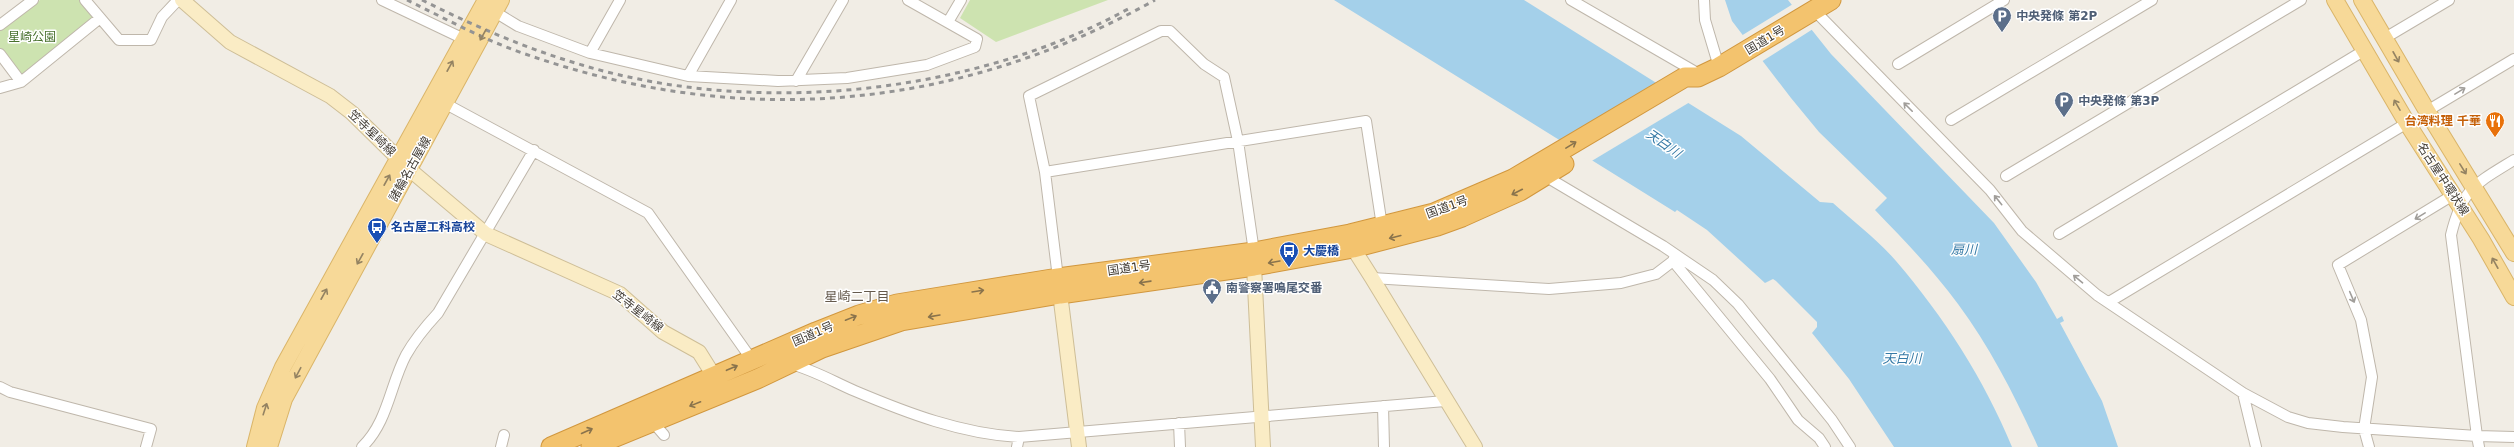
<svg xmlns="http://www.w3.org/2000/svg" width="2514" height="447" font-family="'DejaVu Sans','Noto Sans JP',sans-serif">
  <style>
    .green { fill: #cde3b0 }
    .water { fill: #a4d0ea }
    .pier { fill: #f1ede5 }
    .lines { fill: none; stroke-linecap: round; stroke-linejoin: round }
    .street-casing { stroke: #bfb7ab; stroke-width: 12 }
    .secondary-casing { stroke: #cebe97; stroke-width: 16 }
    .primary-casing { stroke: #dab569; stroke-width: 18 }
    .highway-casing { stroke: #d1973e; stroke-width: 21 }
    .street { stroke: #fff; stroke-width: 10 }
    .secondary { stroke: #faecc5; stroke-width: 14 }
    .primary { stroke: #f7d998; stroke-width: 16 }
    .highway { stroke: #f3c36e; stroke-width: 19 }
    .rail { stroke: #949494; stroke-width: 3; stroke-dasharray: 5 5; stroke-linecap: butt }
    .oneway { stroke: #948362 }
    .oneway2 { stroke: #a19e9a }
    .oneway3 { stroke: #89734c }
    .labels { text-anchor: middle; stroke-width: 3; stroke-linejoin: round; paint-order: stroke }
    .service-label { font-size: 12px; font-weight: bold; fill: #4e5e75; stroke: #fff; text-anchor: start }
    .park-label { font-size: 12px; fill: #48702d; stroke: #fff }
    .street-label { font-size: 12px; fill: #433d35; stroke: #fff }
    .food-label { font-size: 12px; font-weight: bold; fill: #c56008; stroke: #fff; text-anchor: end }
    .transit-label { font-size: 12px; font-weight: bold; fill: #164399; stroke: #fff; text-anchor: start }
    .water-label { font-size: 13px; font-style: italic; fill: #367aa6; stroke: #fff }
    .neighbourhood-label { font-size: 13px; fill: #655a4d; stroke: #fff }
  </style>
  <rect width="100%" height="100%" fill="#f1ede5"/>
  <path class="green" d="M40 0H81L93 15 94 20 26 73H20L0 48V29Z
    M970 0H1108L996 42 960 18Z"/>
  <path class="water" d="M1334 0H1524L1741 136 1820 202 1833 203C1854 222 1878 240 1896 261 1944 317 1984 379 2012 447H1894L1849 379 1812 333 1817 327V322L1776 281 1773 279 1765 283 1707 230 1677 210 1675 212Z
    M1725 0H1788L1831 54 1994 223 2036 282 2057 319 2062 316 2064 321 2060 323 2102 401 2118 447H2038C2016 398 1990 347 1958 304 1933 270 1904 240 1875 210L1887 198 1819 132 1791 98 1732 21Z"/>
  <path class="pier" d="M1793 4 1813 29 1761 62 1741 36Z
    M1657 82 1690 102 1590 162 1557 142Z"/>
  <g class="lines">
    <g class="street-casing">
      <path id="street" d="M85 0 119 40H151L162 17 178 0
        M382 0 464 39
        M1571 0 1699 74
        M1704 0 1705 20 1719 67
        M1815 11 1990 190 2022 231 2097 295 2243 393 2288 417 2308 423 2343 427 2477 436 2479 447
        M495 12 518 26 590 53 688 76 778 81 847 78 927 65 975 47 977 39 908 0
        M948 22 961 0
        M0 25 33 0
        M2385 38 2449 0
        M590 53 620 0
        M0 54 21 82
        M1898 64 2004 0
        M688 76 731 0
        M796 81 843 0
        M0 88 21 82 100 18
        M446 104 648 213 752 360H756
        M2427 111 2514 59
        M1951 120 2152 0
        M2514 160C2475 184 2462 189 2451 235L2477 436 2514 437
        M1045 172 1366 121 1382 226
        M1545 176 1663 246 1713 280 1738 304 1832 420 1850 447
        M2006 176 2301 0
        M2059 234 2365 50
        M1673 261 1770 379 1798 420 1819 438 1825 447
        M1058 278 1045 172 1029 96 1161 31H1170L1204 64 1224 77 1238 141 1254 252
        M1372 278 1549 289 1621 283 1656 274 1673 261 1675 255
        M2109 302 2407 123
        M790 364C812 369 834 382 855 391 907 413 962 434 1019 437L1445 401
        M0 387 10 392 151 429 146 447
        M2243 393 2256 447
        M1383 406 1384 447
        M652 421 664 435
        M1179 423 1180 447
        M362 447C388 422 390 385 406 355 415 339 426 326 438 313L534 150
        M501 447 504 435
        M1017 447 1019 437
        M2369 447 2364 429 2372 377 2361 320 2338 265 2453 195"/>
    </g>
    <g class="secondary-casing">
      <path id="secondary" d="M182 0 230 42 330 96 352 113 409 169 486 234 620 294 663 332 699 352 714 376
        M1351 240 1353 248 1372 278 1475 447
        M1254 266 1263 447
        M1059 285 1079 447"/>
    </g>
    <g class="primary-casing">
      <path id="primary" d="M2335 0 2407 123 2481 239 2514 297
        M2362 0 2427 111 2514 253
        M255 447 265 408 283 367 486 0
        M269 447 284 399 501 0"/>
    </g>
    <g class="highway-casing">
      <path id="highway" d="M551 447 816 332 859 315 897 304 1058 278 1254 252 1350 234 1434 213 1513 179 1685 77H1698L1719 67 1831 0
        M591 447 757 379 822 348 901 321 1060 294 1254 266 1353 248 1437 226 1462 217 1520 191 1564 164"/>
    </g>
    <use href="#street" class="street"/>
    <use href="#secondary" class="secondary"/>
    <use href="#primary" class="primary"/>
    <use href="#highway" class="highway"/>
    <path class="rail" d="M407 0C442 17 477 36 514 50 733 130 952 113 1155 0
      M422 0C474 26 527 49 582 65 755 117 971 95 1128 9"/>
  </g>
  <defs><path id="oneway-shaft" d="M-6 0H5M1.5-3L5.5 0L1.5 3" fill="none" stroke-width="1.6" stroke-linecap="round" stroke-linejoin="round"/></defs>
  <g class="oneway">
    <use href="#oneway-shaft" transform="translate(483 35) rotate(119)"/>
    <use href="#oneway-shaft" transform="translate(2396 57) rotate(61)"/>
    <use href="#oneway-shaft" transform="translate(450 66) rotate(-61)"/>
    <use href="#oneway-shaft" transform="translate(2397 105) rotate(-120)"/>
    <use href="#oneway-shaft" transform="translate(2463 169) rotate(58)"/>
    <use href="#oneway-shaft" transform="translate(387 180) rotate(-61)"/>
    <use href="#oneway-shaft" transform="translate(360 259) rotate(119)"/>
    <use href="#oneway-shaft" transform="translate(2495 263) rotate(-119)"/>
    <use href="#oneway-shaft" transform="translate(324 294) rotate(-61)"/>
    <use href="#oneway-shaft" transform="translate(298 373) rotate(118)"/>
    <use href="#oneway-shaft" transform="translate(265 409) rotate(-72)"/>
  </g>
  <g class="oneway2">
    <use href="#oneway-shaft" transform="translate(2460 91) rotate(-31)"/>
    <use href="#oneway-shaft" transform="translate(1908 107) rotate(-135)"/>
    <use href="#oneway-shaft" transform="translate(1998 200) rotate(-129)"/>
    <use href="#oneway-shaft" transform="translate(2420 216) rotate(149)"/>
    <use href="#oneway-shaft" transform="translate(2078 279) rotate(-140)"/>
    <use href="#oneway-shaft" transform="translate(2352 297) rotate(67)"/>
  </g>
  <g class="oneway3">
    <use href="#oneway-shaft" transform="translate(1571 145) rotate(-31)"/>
    <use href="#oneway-shaft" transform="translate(1517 192) rotate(153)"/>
    <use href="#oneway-shaft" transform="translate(1395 237) rotate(166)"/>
    <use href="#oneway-shaft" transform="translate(1274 262) rotate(170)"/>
    <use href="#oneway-shaft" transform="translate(1145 282) rotate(172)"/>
    <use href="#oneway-shaft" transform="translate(978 291) rotate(-9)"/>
    <use href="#oneway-shaft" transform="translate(934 316) rotate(170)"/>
    <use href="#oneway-shaft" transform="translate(851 318) rotate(-22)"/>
    <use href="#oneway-shaft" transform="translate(732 368) rotate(-23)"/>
    <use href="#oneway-shaft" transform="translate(695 404) rotate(158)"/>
    <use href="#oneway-shaft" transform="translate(587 431) rotate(-24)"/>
  </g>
  <defs>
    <g id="parking-pin" transform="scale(1)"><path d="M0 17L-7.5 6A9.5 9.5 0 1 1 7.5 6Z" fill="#5c6f8a" stroke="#fff"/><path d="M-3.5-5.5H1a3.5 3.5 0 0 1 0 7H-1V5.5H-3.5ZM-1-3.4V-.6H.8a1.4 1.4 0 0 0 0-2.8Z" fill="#fff"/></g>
    <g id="restaurant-pin" transform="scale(1)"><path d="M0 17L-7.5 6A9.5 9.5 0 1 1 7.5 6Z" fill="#e8710a" stroke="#fff"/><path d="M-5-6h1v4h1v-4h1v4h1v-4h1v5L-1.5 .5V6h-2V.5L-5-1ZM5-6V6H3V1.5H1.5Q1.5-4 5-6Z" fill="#fff"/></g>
    <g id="bus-pin" transform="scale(1)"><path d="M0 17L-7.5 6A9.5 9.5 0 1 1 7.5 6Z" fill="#1a4fb4" stroke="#fff"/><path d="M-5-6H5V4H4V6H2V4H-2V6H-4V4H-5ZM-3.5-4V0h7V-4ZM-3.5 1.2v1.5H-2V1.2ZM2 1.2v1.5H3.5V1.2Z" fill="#fff"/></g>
    <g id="civic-pin" transform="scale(1)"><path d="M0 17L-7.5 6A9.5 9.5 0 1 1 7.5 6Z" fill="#5c6f8a" stroke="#fff"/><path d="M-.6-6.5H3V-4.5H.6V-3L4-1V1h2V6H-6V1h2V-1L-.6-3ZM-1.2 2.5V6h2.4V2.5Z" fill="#fff"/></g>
  </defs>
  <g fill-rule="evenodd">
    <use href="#parking-pin" x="2002" y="16"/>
    <use href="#parking-pin" x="2064" y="101"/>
    <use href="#restaurant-pin" x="2495" y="121"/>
    <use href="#bus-pin" x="377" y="227"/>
    <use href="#bus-pin" x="1289" y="251"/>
    <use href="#civic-pin" x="1212" y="288"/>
  </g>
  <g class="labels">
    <g class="service-label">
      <text x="2016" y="20">中央発條 第2P</text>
      <text x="2078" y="105">中央発條 第3P</text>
      <text x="1226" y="292">南警察署鳴尾交番</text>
    </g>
    <g class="park-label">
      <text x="32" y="41">星崎公園</text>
    </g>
    <g class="street-label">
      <text transform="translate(1765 40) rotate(-31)" y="4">国道1号</text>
      <text transform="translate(372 133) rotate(44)" y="4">笠寺星崎線</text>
      <text transform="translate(410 169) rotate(-61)" y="4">諸輪名古屋線</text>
      <text transform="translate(2443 179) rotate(57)" y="4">名古屋中環状線</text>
      <text transform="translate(1447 207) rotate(-20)" y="4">国道1号</text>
      <text transform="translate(1129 268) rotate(-8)" y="4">国道1号</text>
      <text transform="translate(638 311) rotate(38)" y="4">笠寺星崎線</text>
      <text transform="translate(813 334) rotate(-23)" y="4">国道1号</text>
    </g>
    <g class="food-label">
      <text x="2481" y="125">台湾料理 千華</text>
    </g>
    <g class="transit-label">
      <text x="391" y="231">名古屋工科高校</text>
      <text x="1303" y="255">大慶橋</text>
    </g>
    <g class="water-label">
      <text transform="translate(1664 143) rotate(35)" y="5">天白川</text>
      <text x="1964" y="254">扇川</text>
      <text x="1902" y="363">天白川</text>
    </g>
    <g class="neighbourhood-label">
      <text x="857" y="301">星崎二丁目</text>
    </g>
  </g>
</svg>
